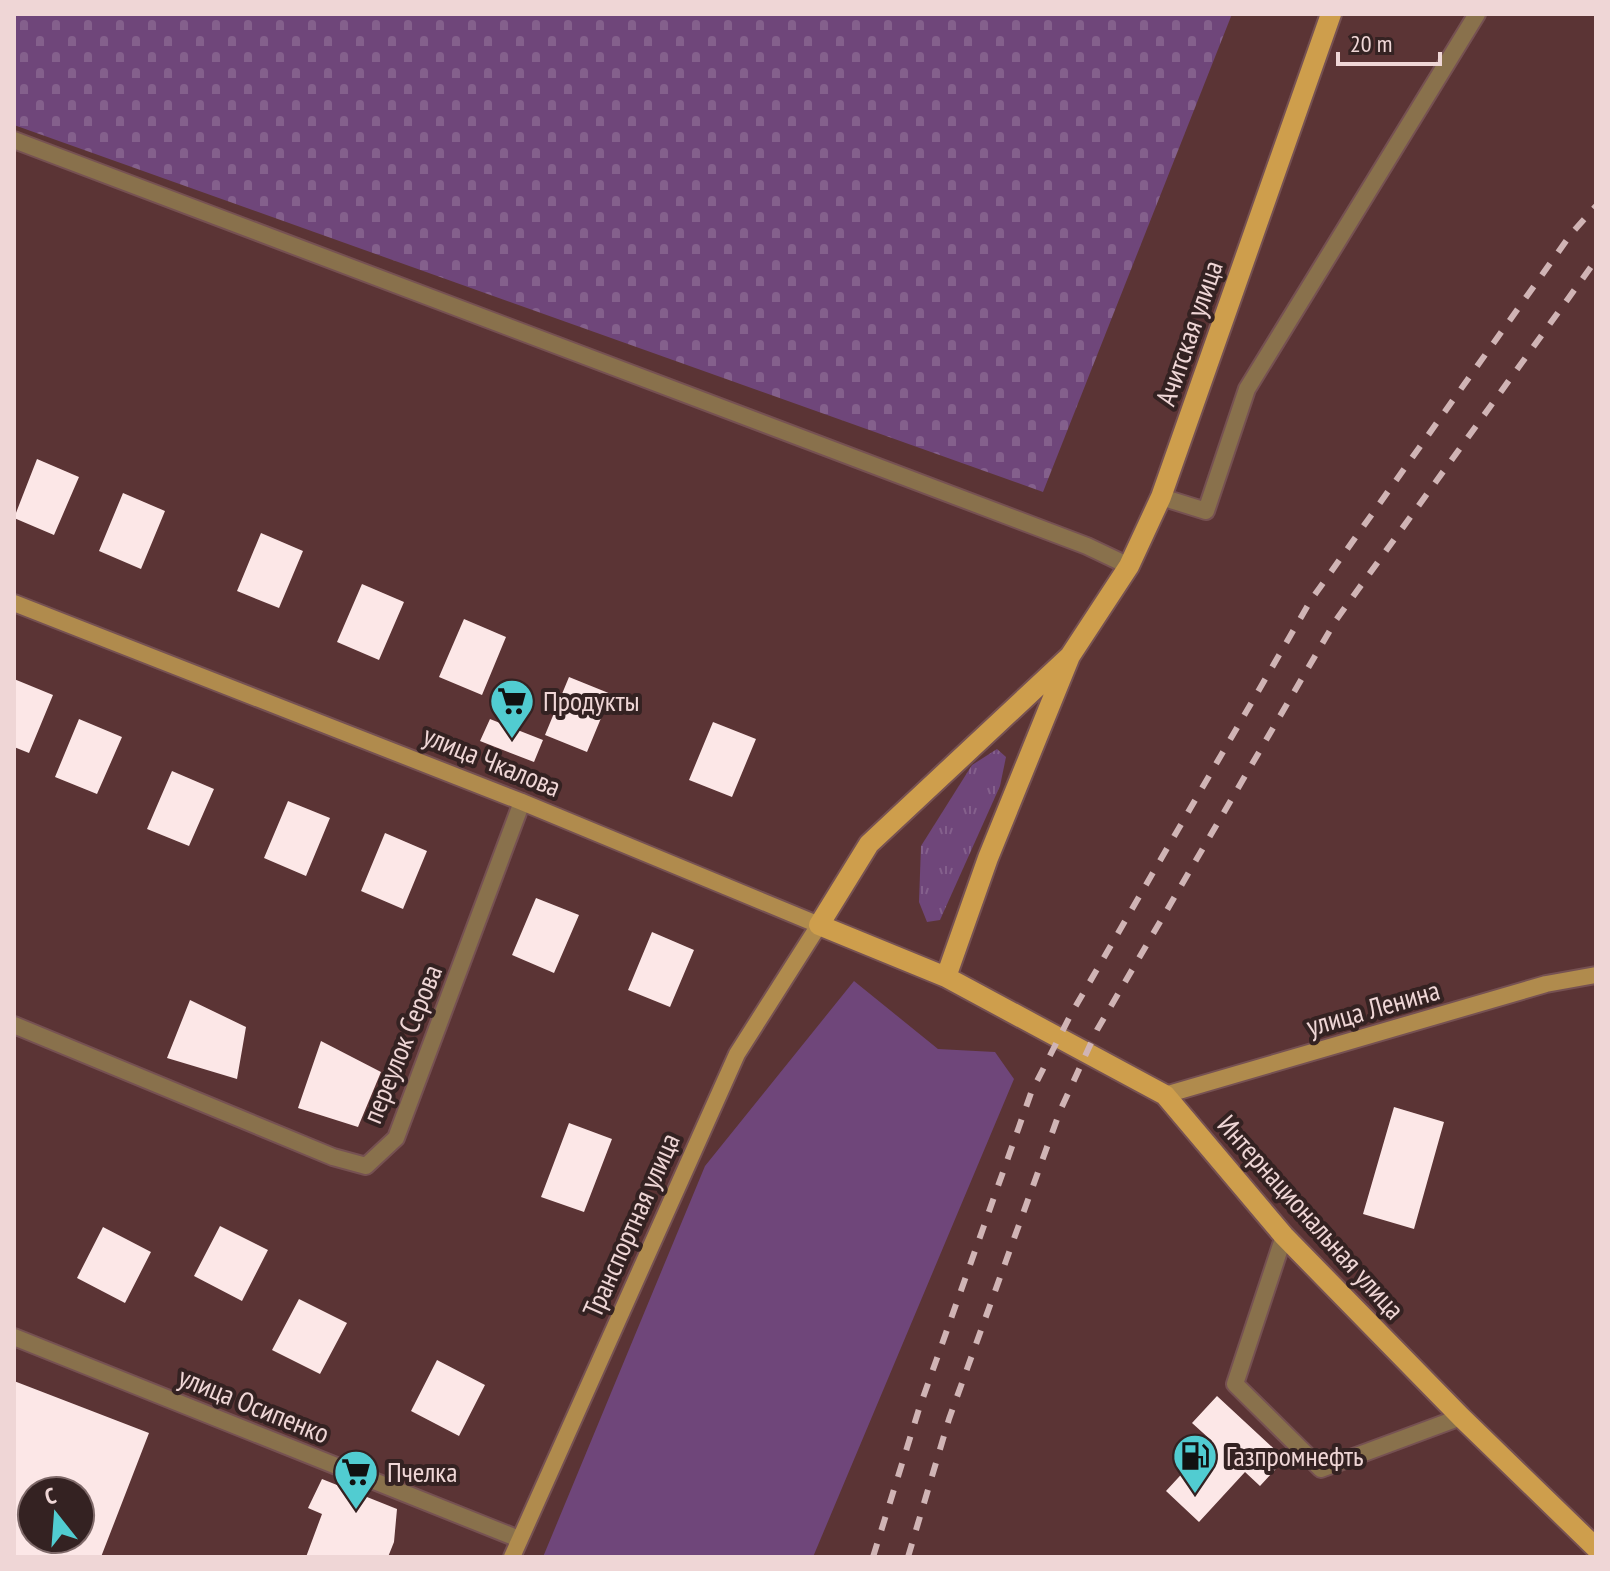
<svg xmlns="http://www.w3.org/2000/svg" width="1610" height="1571" font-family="'PT Sans Narrow',sans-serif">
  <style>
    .grass { fill: url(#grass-tufts) }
    .cemetery { fill: url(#cemetery-stones) }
    .green { fill: #6f467a }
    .building { fill: #fce7e7; fill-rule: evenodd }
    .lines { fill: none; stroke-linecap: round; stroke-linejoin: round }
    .lane-casing { stroke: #765152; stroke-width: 20 }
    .street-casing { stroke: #765152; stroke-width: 20 }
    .secondary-casing { stroke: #765152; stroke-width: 20 }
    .primary-casing { stroke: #765152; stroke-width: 24 }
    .lane { stroke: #89714c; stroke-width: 16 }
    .street { stroke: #89714c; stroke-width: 16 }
    .secondary { stroke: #b08b4d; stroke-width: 16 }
    .primary { stroke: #ce9e4c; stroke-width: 20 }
    .rail { stroke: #d0b4b5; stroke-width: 6; stroke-dasharray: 14 14; stroke-linecap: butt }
    .labels { text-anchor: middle; stroke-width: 8; stroke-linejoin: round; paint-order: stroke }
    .street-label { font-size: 28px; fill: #efd6d6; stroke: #342222 }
    .poi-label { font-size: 28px; fill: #efd6d6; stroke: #342222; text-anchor: start }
  </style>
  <defs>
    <pattern id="grass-tufts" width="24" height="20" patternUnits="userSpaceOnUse" patternTransform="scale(2)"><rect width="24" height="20" fill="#6f467a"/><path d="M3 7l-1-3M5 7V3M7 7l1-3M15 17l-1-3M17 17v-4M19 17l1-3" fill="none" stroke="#84608c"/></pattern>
    <pattern id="cemetery-stones" width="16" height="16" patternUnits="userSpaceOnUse" patternTransform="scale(2)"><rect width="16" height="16" fill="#6f467a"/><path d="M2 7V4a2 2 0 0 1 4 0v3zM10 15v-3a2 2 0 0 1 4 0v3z" fill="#84608c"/></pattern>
  </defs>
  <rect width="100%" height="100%" fill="#5b3435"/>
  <path class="grass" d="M997 749 1006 757 1000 786 940 920 927 922 919 902 921 846 972 765Z"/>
  <path class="cemetery" d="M14 14H1232L1043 492 14 125Z"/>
  <path class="green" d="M854 981 938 1049 995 1052 1014 1079 813 1557H543L705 1166Z"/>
  <path class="building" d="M37 459 79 477 54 535 14 518Z
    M123 493 165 511 141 569 99 551Z
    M261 533 303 551 279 608 237 591Z
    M362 584 404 602 379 660 337 642Z
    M464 619 506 637 482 695 439 677Z
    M569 677 611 694 587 752 545 735Z
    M14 679 53 695 29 753 14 747Z
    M79 719 122 737 97 794 55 777Z
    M490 719 543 740 534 762 480 741Z
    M713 722 756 739 732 797 689 780Z
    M172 771 214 789 189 846 147 829Z
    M288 801 330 818 306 876 264 858Z
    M385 833 427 851 403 909 361 891Z
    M536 898 579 915 554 973 512 955Z
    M652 932 694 950 670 1007 628 990Z
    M190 1000 246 1027 237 1079 167 1058Z
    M321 1041 381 1072 358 1127 298 1108Z
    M1394 1107 1444 1122 1414 1229 1363 1214Z
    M569 1123 612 1139 584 1212 541 1197Z
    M220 1226 268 1250 242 1301 194 1276Z
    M103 1227 151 1252 125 1303 77 1278Z
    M299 1299 347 1323 320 1374 272 1350Z
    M437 1360 485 1385 459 1436 411 1411Z
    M14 1381 149 1433 101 1557H14ZM32 1491H80V1539H32Z
    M1217 1396 1285 1459 1260 1486 1245 1472 1199 1522 1166 1491 1212 1441 1192 1423Z
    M322 1479 397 1509 394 1542 388 1557H306L322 1514 308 1508Z"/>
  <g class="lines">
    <g class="lane-casing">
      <path id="lane" d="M14 140 1087 546 1129 566
        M1161 497 1206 511 1247 389 1477 14
        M1284 1236 1235 1384 1321 1469 1461 1417"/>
    </g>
    <g class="street-casing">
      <path id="street" d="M14 1025 333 1157 366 1166 396 1138 522 802
        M14 1337 519 1539"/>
    </g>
    <g class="secondary-casing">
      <path id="secondary" d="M14 603 522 802 819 925 737 1054 512 1557
        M1165 1095 1546 984 1596 975"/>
    </g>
    <g class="primary-casing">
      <path id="primary" d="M1070 656 869 844 819 925 946 977 1165 1095 1284 1236 1461 1417 1596 1548
        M946 977 988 858 1070 656 1129 566 1161 497 1331 14"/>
    </g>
    <use href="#lane" class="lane"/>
    <use href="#street" class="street"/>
    <use href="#secondary" class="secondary"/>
    <use href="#primary" class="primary"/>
    <path class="rail" d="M873 1557 919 1409 1031 1093 1070 1016 1311 600 1571 234 1596 206
      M908 1557 949 1419 1060 1111 1097 1030 1336 620 1596 260"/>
  </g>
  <defs>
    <g id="supermarket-pin" transform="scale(2.3)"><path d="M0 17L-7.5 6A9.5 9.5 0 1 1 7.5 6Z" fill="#51ccd1" stroke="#342222"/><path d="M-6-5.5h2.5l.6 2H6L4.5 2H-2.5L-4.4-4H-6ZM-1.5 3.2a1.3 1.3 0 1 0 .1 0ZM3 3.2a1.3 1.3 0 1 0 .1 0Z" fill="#111"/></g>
    <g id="fuel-pin" transform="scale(2.3)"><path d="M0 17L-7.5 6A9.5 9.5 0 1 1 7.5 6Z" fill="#51ccd1" stroke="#342222"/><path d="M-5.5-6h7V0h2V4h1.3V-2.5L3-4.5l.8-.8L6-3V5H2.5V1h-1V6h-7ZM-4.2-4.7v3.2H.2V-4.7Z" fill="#111"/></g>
  </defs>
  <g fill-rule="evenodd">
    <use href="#supermarket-pin" x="512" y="701"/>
    <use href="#fuel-pin" x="1195" y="1456"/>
    <use href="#supermarket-pin" x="356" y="1472"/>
  </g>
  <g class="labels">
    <g class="street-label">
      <text transform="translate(1189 333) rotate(-71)" y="10">Ачитская улица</text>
      <text transform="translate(492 761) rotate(22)" y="10">улица Чкалова</text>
      <text transform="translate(1373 1008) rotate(-16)" y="10">улица Ленина</text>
      <text transform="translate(402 1044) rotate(-68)" y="10">переулок Серова</text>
      <text transform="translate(1311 1217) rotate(48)" y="10">Интернациональная улица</text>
      <text transform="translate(631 1225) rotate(-66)" y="10">Транспортная улица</text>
      <text transform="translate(254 1405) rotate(22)" y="10">улица Осипенко</text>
    </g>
    <g class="poi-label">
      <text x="543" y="711">Продукты</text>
      <text x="1226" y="1466">Газпромнефть</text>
      <text x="387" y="1482">Пчелка</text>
    </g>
  </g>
  <rect width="1610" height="1571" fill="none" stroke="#efd6d6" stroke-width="32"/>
  <g transform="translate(56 1515) rotate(343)"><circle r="38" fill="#342222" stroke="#7f6a6a" stroke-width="2"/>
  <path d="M0-6L14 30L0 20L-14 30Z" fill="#51ccd1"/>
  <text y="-12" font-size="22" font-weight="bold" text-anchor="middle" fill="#efd6d6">С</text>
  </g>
  <path d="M1338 52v12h102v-12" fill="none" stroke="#efd6d6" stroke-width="4"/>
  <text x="1350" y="52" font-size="24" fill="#efd6d6" stroke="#342222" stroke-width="6" paint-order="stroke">20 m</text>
</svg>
